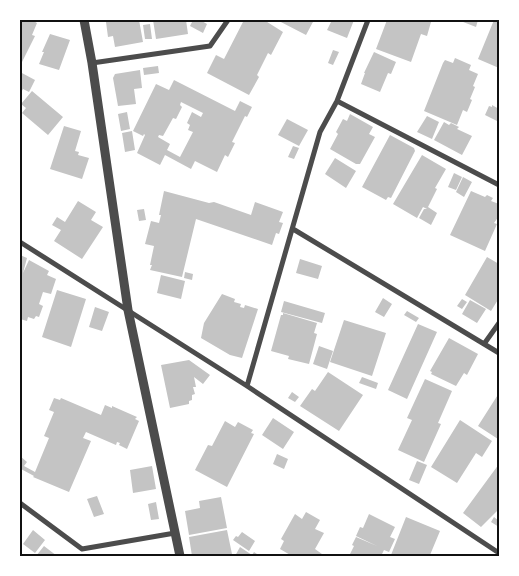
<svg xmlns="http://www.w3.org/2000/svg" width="519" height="576" font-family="Mulish,sans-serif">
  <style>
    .building { fill: #c4c4c4; fill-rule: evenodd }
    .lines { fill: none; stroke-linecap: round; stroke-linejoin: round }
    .minor { stroke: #4c4c4c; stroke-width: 5 }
    .tertiary { stroke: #4c4c4c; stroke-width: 9 }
    .neatline { fill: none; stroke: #111; stroke-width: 2 }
  </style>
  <rect width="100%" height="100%" fill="#fff"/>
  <path class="building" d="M20 20H32L37 23 32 35 35 36 21 64 20 63Z
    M115 20H139L143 42 115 47 113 36 108 37 106 22Z
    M153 20H186L188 34 156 39Z
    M193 20H200L207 24 203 33 190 26Z
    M244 20H264L283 32 271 55 268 53 257 75 259 77 249 95 207 73 216 55 224 59Z
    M277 20H314L306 35Z
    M332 20H354L347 38 327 30Z
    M387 20H425L431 22 427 36 421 34 411 62 376 49Z
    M458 20H478L476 27Z
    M494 20H499V68L478 59Z
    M150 24 152 39H145L143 25Z
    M50 34 70 40 59 70 39 64 44 52H42Z
    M333 50 339 52 333 65 328 63Z
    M374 52 396 62 391 74 388 73 380 92 361 84 365 73H364Z
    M455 58 471 65 469 70 478 74 473 86 475 87 470 99 472 100 467 112 463 110 457 125 424 111 443 63 445 60 453 63Z
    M158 66 159 73 144 75 143 68Z
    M140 70 142 88 134 89 136 104 118 106 113 78 115 74Z
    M20 72 35 80 29 92 23 89 20 94Z
    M174 80 235 111 240 101 252 107 247 117 245 116 232 142 235 143 228 157 225 155 217 172 195 161 191 169 165 155 160 165 137 153 145 135 144 134 143 136 133 131 156 84 169 90ZM181 102 203 113 201 117 192 112 187 123 190 125 188 130 193 132 180 157 167 150 170 144 158 137 159 135 163 136 173 118 176 119 182 107 180 105Z
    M32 91 63 117 48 135 22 113 26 108 21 104Z
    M492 105 499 109V122L485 115 489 106 492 107Z
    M127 112 130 129 121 131 118 114Z
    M350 114 373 127 369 134 375 137 360 164H356L330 149 338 134 336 132 343 119 347 121Z
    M427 116 439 122 432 139 417 132Z
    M287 119 308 130 299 146 278 135Z
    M444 122 449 125 451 123 459 127 457 129 472 136 462 155 434 140Z
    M64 126 81 131 75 151 79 152 78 155 89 158 82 179 50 169Z
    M132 131 135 150 125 152 122 133Z
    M390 135 414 148 415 151 391 198 388 197 386 200 362 187Z
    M293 146 299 148 294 159 288 157Z
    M422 155 446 169 435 188 437 189 428 207 437 213 431 225 419 218 424 209H427L423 207 417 218 393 204Z
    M335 158 356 171 346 188 325 174Z
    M454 173 462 177 456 190 448 187Z
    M463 177 472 182 464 197 456 192Z
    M164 191 209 203 214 202 251 215 255 202 283 212 279 222 283 223 279 234 276 233 272 245 196 219 182 277 150 270 152 265H150L154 246 145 244 151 221 159 223 161 215H159Z
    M471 191 485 197 487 195 493 198 491 201 499 204V216L494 223 497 224 485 251 450 235Z
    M78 201 96 212 91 220 103 227 82 259 54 241 61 230 52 225 57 217 65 222Z
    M144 209 146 220 139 221 137 210Z
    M20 255 27 258 23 273 29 260 49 271 47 275 56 279 51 294 43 292 39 304 43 306 39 317 36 316 34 319 28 317 27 321 20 319Z
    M487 257 499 264V298L491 311 465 295Z
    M300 259 322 266 318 279 296 273Z
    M185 272 193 274 192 280 184 278Z
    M161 275 185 281 181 299 157 293Z
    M57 290 86 299 71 347 42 337Z
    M222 294 235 299 234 302 241 304 240 307 244 308 245 305 258 309 242 358 230 355 201 338 204 323Z
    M383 298 392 304 384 317 375 312Z
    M462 299 467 302 462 309 457 306Z
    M470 300 486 309 477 323 462 314Z
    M284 301 325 313 322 323 281 312Z
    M95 307 109 312 102 331 89 327Z
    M407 311 419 318 416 322 404 315Z
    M283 313 317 323 314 333 317 334 309 364 288 359 289 356 271 351 281 315H283Z
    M344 320 386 333 372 376 330 362Z
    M418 324 437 332 407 399 388 390Z
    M449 338 478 354 467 375 464 373 456 386 431 374 432 372 430 371Z
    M319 346 333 351 327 369 313 364Z
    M189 360 210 375 203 384 194 377 196 387H193L195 394 192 395V400L189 401V404L170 408 161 365Z
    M328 372 363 395 339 431 300 406 312 389 315 391Z
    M362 377 378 383 376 389 359 383Z
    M425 379 452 391 438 423 441 424 424 462 398 450 412 420 407 418Z
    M292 392 299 397 295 402 288 398Z
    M499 393V438L498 439 478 426Z
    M54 398 60 400 61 398 101 415 105 405 112 408V406L137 417 135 419 139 421 127 449 119 445 120 443 117 442 116 445 86 432 83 438 91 441 69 492 33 477 34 476 21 469 20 471V456L27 462 24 466 35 472 49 438 44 436 54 412 49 410Z
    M273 418 294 432 283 449 262 435Z
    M460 420 492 441 482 457 476 453 457 483 431 467Z
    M225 421 235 427 238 422 253 430 251 433 254 434 227 487 195 470 208 445 212 446Z
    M277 454 288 459 284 469 273 464Z
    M417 461 427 465 419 484 409 480Z
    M499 464V509L481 527 463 513Z
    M152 466 156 489 133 493 130 470Z
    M97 496 104 514 94 517 87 499Z
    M221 497 227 528 189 535 185 511 200 508 199 501Z
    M156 502 159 519 151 520 148 504Z
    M306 512 320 520 315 529 324 533 315 549 322 554 321 556H292L280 549 284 541 281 539 295 514 302 519Z
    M369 514 395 527 390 537 395 539 389 552 384 550 381 556H349L354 546 352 545 356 537 377 546 356 536 360 527 363 528Z
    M406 517 440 531 430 555 426 554 425 556 391 555Z
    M494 517 499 521V527L491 522Z
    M33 530 45 540 35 553 23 544Z
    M227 530 232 554 219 556H192L189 537Z
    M242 532 255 541 249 551 233 540 236 536 238 537Z
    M44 546 57 556H36Z
    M240 547 252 555 254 552 260 556H235Z"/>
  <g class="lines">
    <path class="minor" d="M92 63 210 46 228 20
      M337 101 499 185
      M293 229 499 353
      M20 242 247 386 499 553
      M484 344 499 323
      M247 386 320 132 337 101 368 20
      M20 503 82 549 175 533"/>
    <path class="tertiary" d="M84 20 92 63 128 310 180 556"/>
  </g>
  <rect width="519" height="576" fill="none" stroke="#ffffff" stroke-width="42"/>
  <rect x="21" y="21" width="477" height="534" class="neatline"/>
</svg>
